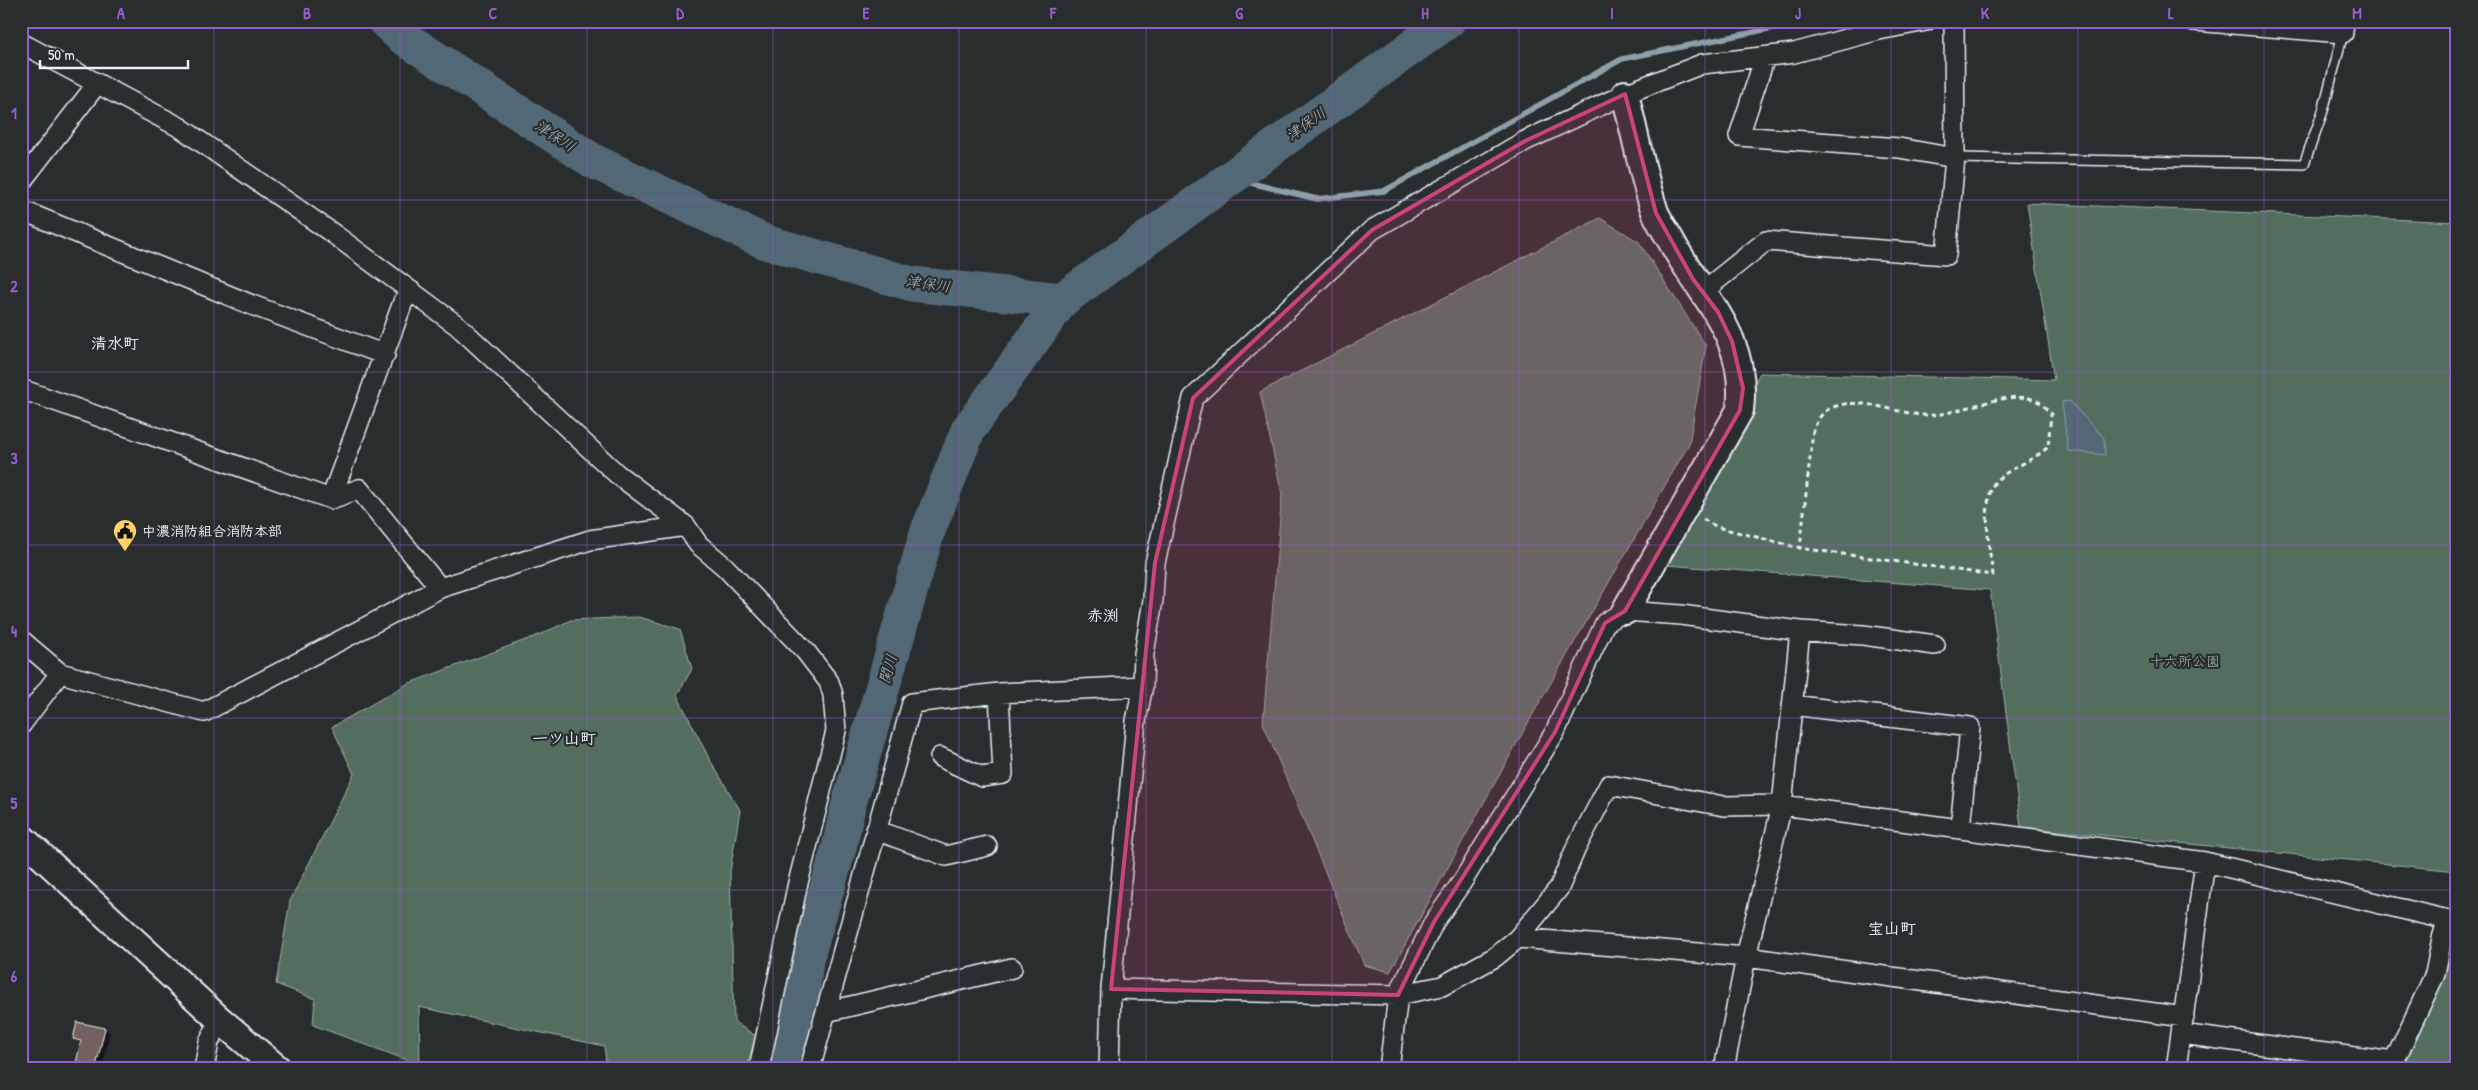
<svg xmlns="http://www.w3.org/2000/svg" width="2478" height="1090" font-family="'Patrick Hand','Klee One',sans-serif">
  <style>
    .green { fill: #536e5e; stroke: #9eb0ab }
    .water { fill: #526876; stroke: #8e9faa }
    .shadow { fill: #0007 }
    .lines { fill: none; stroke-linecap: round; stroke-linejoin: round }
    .stream { stroke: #8e9faa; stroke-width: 5.5 }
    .river { stroke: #526876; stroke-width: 35 }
    .building { fill: #746060; stroke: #e8f1f8 }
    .lane-casing { stroke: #e8f1f8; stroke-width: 12 }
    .street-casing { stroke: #e8f1f8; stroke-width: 22 }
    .secondary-casing { stroke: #e8f1f8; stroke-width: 30 }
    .path { stroke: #e8f1f8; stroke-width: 3; stroke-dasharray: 5 4; stroke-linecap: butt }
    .lane { stroke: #2a2d2e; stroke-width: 9 }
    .street { stroke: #2a2d2e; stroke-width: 19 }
    .secondary { stroke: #2a2d2e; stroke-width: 26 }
    .marked { fill: #ca437a; fill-opacity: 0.2; stroke: #ca437a; stroke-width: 4; stroke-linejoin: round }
    .grid { fill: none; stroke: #965dcd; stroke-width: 1; stroke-opacity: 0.55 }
    .labels { text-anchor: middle; stroke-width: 4.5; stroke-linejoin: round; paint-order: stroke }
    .poi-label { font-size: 14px; font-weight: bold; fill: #e8f1f8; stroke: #2a2d2e; text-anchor: start }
    .park-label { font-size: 14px; fill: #a5b6b3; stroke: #2a2d2e }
    .water-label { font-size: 15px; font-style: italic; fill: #acbac4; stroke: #2a2d2e }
    .quarter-label { font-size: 16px; font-weight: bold; fill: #e8f1f8; stroke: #2a2d2e }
    .neatline { fill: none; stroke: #965dcd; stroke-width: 2 }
    .grid-label { font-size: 16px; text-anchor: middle; font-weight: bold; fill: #965dcd }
  </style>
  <rect width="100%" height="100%" fill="#2a2d2e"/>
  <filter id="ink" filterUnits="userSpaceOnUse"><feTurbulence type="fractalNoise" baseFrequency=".02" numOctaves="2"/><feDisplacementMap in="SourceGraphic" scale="10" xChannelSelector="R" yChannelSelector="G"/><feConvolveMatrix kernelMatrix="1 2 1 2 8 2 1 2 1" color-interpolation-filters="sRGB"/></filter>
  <g filter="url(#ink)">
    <path class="green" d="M2027 203 2457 222V871L2021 827 1990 590 1654 564 1760 373 2054 380Z
      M1600 218 1639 242 1706 346 1689 444 1538 705 1390 972 1364 965 1263 723 1282 494 1260 392Z
      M639 617 680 629 692 669 677 695 710 760 740 810 730 872 734 1022 756 1036 746 1068 607 1069 604 1046 419 1007 420 1065 313 1025 315 999 276 984 290 901 354 774 332 727 407 684 539 635 571 620Z
      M2457 907V1069H2395L2435 974Z"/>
    <path class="water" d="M2069 401 2104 438 2105 455 2068 451 2062 402Z"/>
    <path class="shadow" d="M105 1029 110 1033 102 1069 78 1062 82 1042 74 1039Z"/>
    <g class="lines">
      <path class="stream" d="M2445 21 2457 22
        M1230 178 1317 199 1384 191 1622 59 1808 21"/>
      <path class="river" d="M385 21 401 36 593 161 765 242 912 284 1062 300
        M786 1069 800 1011 806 960 839 848 847 811 927 533 968 430 1062 300 1448 21"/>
    </g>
    <path class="building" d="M77 1022 105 1028 96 1067 76 1063 81 1041 73 1039Z"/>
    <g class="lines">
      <g class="lane-casing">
        <path id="lane" d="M1955 158 2304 164 2323 111 2343 33"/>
      </g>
      <g class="street-casing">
        <path id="street" d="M2194 21 2343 33 2344 21
          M21 43 181 128 335 235 458 326 617 474 686 526 698 544 725 567 806 652 829 682 833 695 836 731 797 887 759 1069
          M1765 57 1739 136 1899 148 1955 158 1954 21
          M21 182 97 84
          M21 210 252 305 385 355
          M1702 292 1766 241 1946 255 1955 158
          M21 389 331 499 359 489 440 588
          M331 499 403 302 411 291
          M21 640 60 673
          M1792 705 1970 727 1960 829
          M21 725 60 673 204 712 440 588 590 540 686 526
          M940 757 982 777 1003 774 999 693
          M876 830 946 856 987 846
          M1518 938 1746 957 2184 1017
          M1111 989 1398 995 1442 986 1495 957 1518 938 1559 888 1576 848 1609 785 1724 806 1782 805 2205 862 2448 920 2442 938 2435 974 2394 1062 2181 1034
          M826 1012 1012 968
          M204 1069 209 1042 220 1020
          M810 1069 912 703 999 693 1143 686
          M1109 1069 1111 989 1136 721 1143 686 1144 654 1153 600 1155 563 1193 398 1372 230 1525 141 1625 94 1702 64 1794 53 1879 30 1926 21
          M1389 1069 1398 995 1434 922 1462 882 1555 732 1605 623 1625 611 1681 615 1800 631 1863 635 1935 645
          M1724 1069 1746 957 1782 805 1800 631
          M2176 1069 2205 862"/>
      </g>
      <g class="secondary-casing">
        <path id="secondary" d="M1625 94C1635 133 1642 174 1655 212 1659 221 1665 230 1670 239 1702 299 1749 336 1740 410L1625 611
          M21 837 220 1020 278 1069"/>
      </g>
      <path class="path" d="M1805 29 1817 21
        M1703 519 1717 527 1800 548 1813 431C1817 421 1821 412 1831 408 1863 394 1900 417 1933 415 1963 413 2010 388 2037 401 2042 403 2047 410 2051 414L2048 447C2034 460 2015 466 1999 478 1979 493 1990 552 1993 575L1800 548"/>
      <use href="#lane" class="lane"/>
      <use href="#street" class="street"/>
      <use href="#secondary" class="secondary"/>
    </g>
  </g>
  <path class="marked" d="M1625 94 1656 213 1693 279 1718 312 1732 341 1743 388 1740 410 1625 611 1605 623 1555 732 1434 922 1398 995 1111 989 1155 563 1193 398 1372 230 1525 141Z"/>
  <path class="grid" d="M214 21V1069M400 21V1069M587 21V1069M773 21V1069M959 21V1069M1146 21V1069M1332 21V1069M1519 21V1069M1705 21V1069M1891 21V1069M2078 21V1069M2264 21V1069M21 200H2457M21 372H2457M21 545H2457M21 718H2457M21 890H2457"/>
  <defs>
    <g id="civic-pin" transform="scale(1.25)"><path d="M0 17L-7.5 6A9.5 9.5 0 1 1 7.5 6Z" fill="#ffd166" stroke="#2a2d2e"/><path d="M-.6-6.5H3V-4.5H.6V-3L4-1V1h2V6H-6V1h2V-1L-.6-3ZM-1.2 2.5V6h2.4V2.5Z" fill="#111"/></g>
  </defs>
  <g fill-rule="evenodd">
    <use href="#civic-pin" x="125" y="531"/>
  </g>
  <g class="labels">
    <g class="poi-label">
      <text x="142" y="536">中濃消防組合消防本部</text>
    </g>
    <g class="park-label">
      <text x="2185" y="666">十六所公園</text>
    </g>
    <g class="water-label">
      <text transform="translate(1306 124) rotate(-36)" y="5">津保川</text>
      <text transform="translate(555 136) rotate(33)" y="5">津保川</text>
      <text transform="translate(928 284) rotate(8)" y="5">津保川</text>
      <text transform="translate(888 669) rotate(-74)" y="5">関川</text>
    </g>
    <g class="quarter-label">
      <text x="115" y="349">清水町</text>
      <text x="1103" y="621">赤渕</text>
      <text x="564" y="744">一ツ山町</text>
      <text x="1892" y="934">宝山町</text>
    </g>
  </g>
  <rect width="2478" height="1090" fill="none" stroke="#2a2d2e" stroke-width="55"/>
  <path d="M40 60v8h148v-8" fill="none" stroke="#e8f1f8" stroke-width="2.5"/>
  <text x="48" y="60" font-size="15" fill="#e8f1f8" stroke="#2a2d2e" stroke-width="4" paint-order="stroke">50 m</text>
  <rect x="28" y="28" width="2422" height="1034" class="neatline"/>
  <g class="grid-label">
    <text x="121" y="19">A</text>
    <text x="307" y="19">B</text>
    <text x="493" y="19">C</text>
    <text x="680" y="19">D</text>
    <text x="866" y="19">E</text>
    <text x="1053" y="19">F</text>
    <text x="1239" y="19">G</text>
    <text x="1425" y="19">H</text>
    <text x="1612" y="19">I</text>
    <text x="1798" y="19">J</text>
    <text x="1985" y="19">K</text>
    <text x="2171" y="19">L</text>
    <text x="2357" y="19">M</text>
    <text x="14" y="119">1</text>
    <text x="14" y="292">2</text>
    <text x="14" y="464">3</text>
    <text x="14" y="637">4</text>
    <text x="14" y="809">5</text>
    <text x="14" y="982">6</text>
  </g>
</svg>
